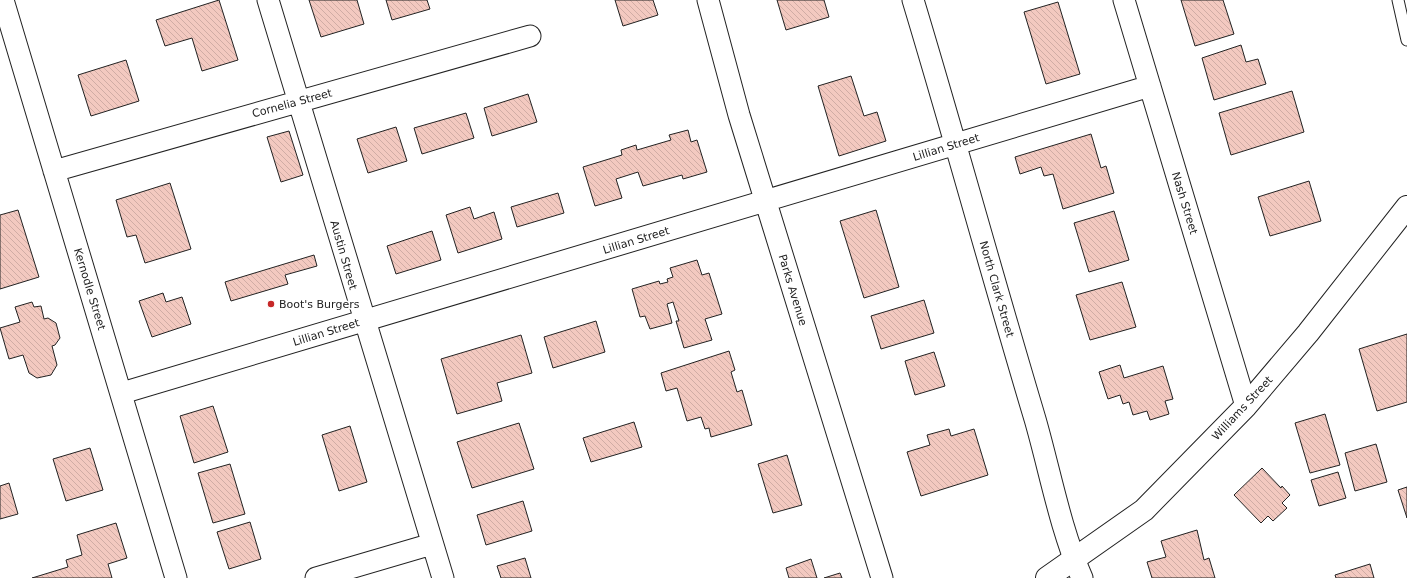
<svg xmlns="http://www.w3.org/2000/svg" width="1407" height="578" font-family="'DejaVu Sans',sans-serif">
  <style>
    .building { fill: url(#building-back-hatch); stroke: #222 }
    .lines { fill: none; stroke-linecap: round; stroke-linejoin: round }
    .service-casing { stroke: #222; stroke-width: 13 }
    .minor-casing { stroke: #222; stroke-width: 23 }
    .primary-casing { stroke: #222; stroke-width: 24 }
    .service { stroke: #fff; stroke-width: 11 }
    .minor { stroke: #fff; stroke-width: 21 }
    .primary { stroke: #fff; stroke-width: 22 }
    .poi-dot { fill: #c62828; stroke: #fff; stroke-width: 1.5 }
    .labels { text-anchor: middle; stroke-width: 3; stroke-linejoin: round; paint-order: stroke }
    .street-label { font-size: 11px; fill: #222; stroke: #fff }
    .poi-label { font-size: 11px; fill: #222; stroke: #fff; text-anchor: start }
  </style>
  <defs>
    <pattern id="building-back-hatch" width="6" height="6" patternUnits="userSpaceOnUse"><rect width="6" height="6" fill="#f3c9c0"/><path d="M-1 5l2 2M0 0l6 6M5-1l2 2" fill="none" stroke="#d0aca5"/></pattern>
  </defs>
  <rect width="100%" height="100%" fill="#fff"/>
  <path class="building" d="M219 0 238 60 202 71 192 38 165 46 156 20Z
    M309 0H357L364 24 321 37Z
    M386 0H427L430 9 392 20Z
    M615 0H653L658 15 623 26Z
    M777 0H824L829 17 786 30Z
    M1181 0H1223L1234 34 1195 46Z
    M1058 2 1080 74 1046 84 1024 12Z
    M1241 45 1246 62 1258 59 1266 84 1214 100 1202 58Z
    M126 60 139 101 91 116 78 75Z
    M851 76 864 116 877 112 886 141 839 156 818 86Z
    M1292 91 1304 132 1231 155 1219 113Z
    M528 94 537 122 492 136 484 108Z
    M466 113 474 138 422 154 414 128Z
    M396 127 407 161 368 173 357 139Z
    M688 130 691 142 697 140 707 172 683 179 682 175 643 186 638 172 616 179 622 198 595 206 583 167 622 155 621 150 636 145 637 150 671 140 669 135Z
    M289 131 303 175 281 182 267 137Z
    M1091 134 1101 168 1106 166 1114 193 1063 209 1053 174 1044 176 1041 167 1020 174 1015 157Z
    M1309 181 1321 221 1270 236 1258 197Z
    M170 183 191 249 145 263 136 235 127 237 116 200Z
    M558 193 564 213 517 227 511 207Z
    M470 207 474 219 494 212 502 239 458 253 446 215Z
    M18 210 39 277 0 289V215Z
    M876 210 899 287 864 298 840 221Z
    M1114 211 1129 260 1089 272 1074 223Z
    M432 231 441 260 396 274 387 246Z
    M314 255 317 266 285 275 288 284 231 301 225 282Z
    M697 260 702 275 709 273 722 314 705 319 712 340 684 348 676 321H679L673 302 667 304 672 323 650 329 645 316 640 317 632 289 659 281 660 284 668 282 667 279 673 277 670 268Z
    M1122 282 1136 327 1090 340 1076 295Z
    M163 293 166 302 182 297 191 324 152 337 139 301Z
    M924 300 934 333 881 349 871 316Z
    M32 302 34 307 41 306 44 319 48 318 56 323 60 338 55 345 52 346 57 365 51 375 37 378 29 373 23 355 9 359 0 328 20 322 15 307Z
    M596 321 605 352 553 368 544 337Z
    M1407 334V402L1377 411 1359 349Z
    M521 335 532 373 497 383 502 401 457 414 441 359Z
    M729 351 735 370 731 372 737 392 742 390 752 425 711 437 709 428 705 429 701 417 687 421 677 388 666 391 661 373Z
    M934 352 945 386 915 395 905 361Z
    M1120 365 1124 378 1163 366 1173 399 1165 401 1169 414 1150 420 1147 411 1133 415 1129 402 1123 404 1120 395 1108 399 1099 372Z
    M213 406 228 452 194 463 180 416Z
    M1325 414 1340 465 1310 473 1295 423Z
    M634 422 642 447 591 462 583 438Z
    M519 423 534 469 472 488 457 442Z
    M350 426 367 482 339 491 322 435Z
    M949 429 951 436 974 429 988 475 921 496 907 452 930 445 927 435Z
    M1376 444 1387 482 1355 491 1345 453Z
    M90 448 103 490 66 501 53 459Z
    M787 455 802 505 773 513 758 464Z
    M230 464 245 514 213 523 198 473Z
    M1262 468 1281 488 1282 486 1290 495 1282 503 1287 508 1273 521 1268 516 1261 523 1234 495Z
    M1338 472 1346 498 1319 506 1311 480Z
    M9 483 18 514 0 519V486Z
    M1407 487V518L1398 490Z
    M523 501 532 531 486 545 477 515Z
    M250 522 261 559 229 569 217 532Z
    M116 523 127 558 108 564 112 578H32L68 567 66 560 82 555 77 535Z
    M1197 530 1204 560 1209 558 1215 578H1152L1147 562 1166 557 1161 541Z
    M525 558 531 578H501L497 566Z
    M811 559 817 578H789L786 568Z
    M1370 564 1374 578H1336L1335 575Z
    M840 573 842 578H824Z"/>
  <g class="lines">
    <g class="service-casing">
      <path id="service" d="M1398 0 1407 40"/>
    </g>
    <g class="minor-casing">
      <path id="minor" d="M3 0 176 578
        M268 0 443 578
        M708 0 739 115 882 578
        M913 0C955 139 993 279 1035 419 1050 471 1060 528 1082 578
        M1124 0 1246 406
        M54 171 530 36
        M122 393 1150 86
        M316 578 432 544"/>
    </g>
    <g class="primary-casing">
      <path id="primary" d="M1047 578 1144 510 1246 406 1308 333 1407 207"/>
    </g>
    <use href="#service" class="service"/>
    <use href="#minor" class="minor"/>
    <use href="#primary" class="primary"/>
  </g>
  <circle class="poi-dot" cx="271" cy="304" r="4"/>
  <g class="labels">
    <g class="street-label">
      <text transform="translate(292 103) rotate(-15)" y="4">Cornelia Street</text>
      <text transform="translate(946 147) rotate(-17)" y="4">Lillian Street</text>
      <text transform="translate(1185 203) rotate(73)" y="4">Nash Street</text>
      <text transform="translate(636 240) rotate(-17)" y="4">Lillian Street</text>
      <text transform="translate(344 255) rotate(74)" y="4">Austin Street</text>
      <text transform="translate(90 289) rotate(73)" y="4">Kernodle Street</text>
      <text transform="translate(997 289) rotate(74)" y="4">North Clark Street</text>
      <text transform="translate(793 290) rotate(73)" y="4">Parks Avenue</text>
      <text transform="translate(326 332) rotate(-17)" y="4">Lillian Street</text>
      <text transform="translate(1242 408) rotate(-47)" y="4">Williams Street</text>
    </g>
    <g class="poi-label">
      <text x="279" y="308">Boot's Burgers</text>
    </g>
  </g>
</svg>
